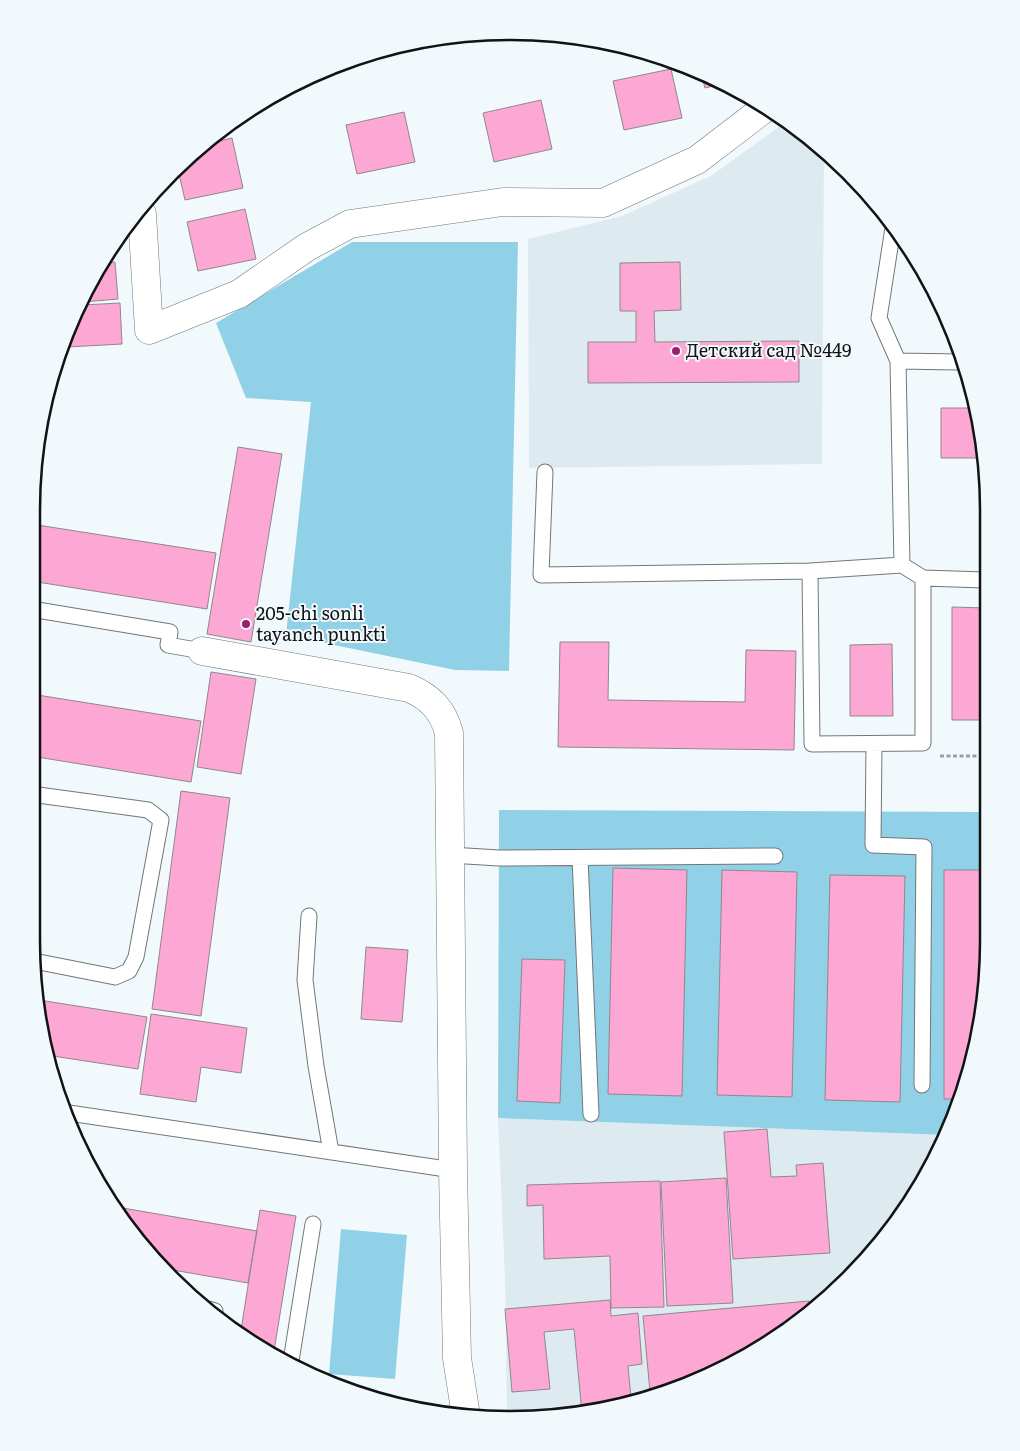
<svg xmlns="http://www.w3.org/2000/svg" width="1020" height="1451" font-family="Literata,serif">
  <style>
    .built { fill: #ddebf1 }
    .green { fill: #91d1e7 }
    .building { fill: #fda7d4; stroke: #8e888b }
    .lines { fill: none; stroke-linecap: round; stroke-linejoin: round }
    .lane-casing { stroke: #717779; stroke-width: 17 }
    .street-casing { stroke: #717779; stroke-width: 29 }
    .path { stroke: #9ba1a3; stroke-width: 3; stroke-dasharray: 4 2.5; stroke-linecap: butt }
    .lane { stroke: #fff; stroke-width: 15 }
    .street { stroke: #fff; stroke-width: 28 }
    .poi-dot { fill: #9d1c6f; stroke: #f2f9fc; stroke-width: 2 }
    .labels { text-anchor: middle; stroke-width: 4; stroke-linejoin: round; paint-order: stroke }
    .poi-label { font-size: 18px; fill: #111314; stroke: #f2f9fc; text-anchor: start }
    .rim { fill: none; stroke: #111314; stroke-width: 2.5 }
  </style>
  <rect width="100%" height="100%" fill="#f2f9fc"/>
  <path class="built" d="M787 121 801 130 824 151 822 464 529 468 528 239 622 216 711 176Z
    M498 1118 946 1135 939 1152 890 1232 826 1301 721 1370 573 1416H507L505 1279Z"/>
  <path class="green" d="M352 242H518L509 671 455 670 286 635 311 402 246 398 216 323Z
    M499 810 987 812 988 972 973 1065 946 1135 498 1118Z
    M341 1229 407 1235 395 1379 329 1374Z"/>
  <path class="building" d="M671 69 682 118 624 130 613 81Z
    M701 73 721 80 726 83 705 88Z
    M541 100 552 149 494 162 483 113Z
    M404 112 415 162 357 174 346 125Z
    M232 138 243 188 185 200 178 170 202 145Z
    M245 209 256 259 198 271 187 222Z
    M115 262 118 299 84 302 95 271 102 263Z
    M680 262 681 310 654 311 655 342 799 341V382L588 383V342H636V311H620V263Z
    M120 303 122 344 67 347 82 305Z
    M941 408H973L985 447V458H941Z
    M238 447 282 454 251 642 207 634Z
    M31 524 216 553 207 609 31 581Z
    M952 607 986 608V720H952Z
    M560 642H609L608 700 745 702 746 650 796 651 794 750 558 747Z
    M892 644 893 716H850V645Z
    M211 672 256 679 241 774 197 767Z
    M31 694 201 721 191 782 31 756Z
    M181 791 230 798 201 1016 152 1009Z
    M613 868 687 870 682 1096 608 1094Z
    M722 870 797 872 792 1097 717 1095Z
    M944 870H987L988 972 973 1065 960 1099H944Z
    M830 875 905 876 900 1102 825 1100Z
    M366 947 408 950 402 1022 361 1019Z
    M522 959 565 960 560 1103 517 1101Z
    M39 1000 147 1017 138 1069 46 1055Z
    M151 1014 247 1028 241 1073 201 1067 196 1102 140 1094Z
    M767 1129 771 1177 797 1176 796 1165 823 1163 830 1253 733 1259 724 1132Z
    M726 1178 733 1303 667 1306 661 1182Z
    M660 1181 664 1307 611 1308 610 1256 544 1259 543 1205 527 1206V1185Z
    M111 1206 257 1231 248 1283 167 1269Z
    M260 1210 296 1216 274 1351 241 1330Z
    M610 1300 611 1316 638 1313 642 1364 628 1366 631 1398 582 1413 574 1329 544 1332 550 1389 512 1392 505 1309Z
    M809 1301 810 1311 721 1371 650 1392 643 1316Z"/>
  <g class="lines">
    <g class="lane-casing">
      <path id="lane" d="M893 228 879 318 898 361
        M545 472 541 575 810 571
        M902 565 898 361 959 362
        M923 578V743L812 744 810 571 902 565 923 578 985 580
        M31 609 170 632 168 645 202 651
        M874 744 873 845 924 847 922 1085
        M31 794 148 810 161 820 136 957 129 971 115 977 34 961
        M450 855 499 858 775 856
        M580 858 591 1114
        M309 916 305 980 316 1066 331 1152
        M69 1113 453 1170
        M208 1309 215 1311
        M291 1361 313 1224"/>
    </g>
    <g class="street-casing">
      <path id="street" d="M142 214 149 330 239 294 307 247 350 224 503 202 603 203 697 160 765 108
        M202 651 409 688C430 697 443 710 449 733L453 1170 457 1358 466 1416"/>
    </g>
    <path class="path" d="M940 756H986"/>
    <use href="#lane" class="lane"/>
    <use href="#street" class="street"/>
  </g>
  <g class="poi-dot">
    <circle cx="676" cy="351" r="5"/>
    <circle cx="246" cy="624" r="5"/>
  </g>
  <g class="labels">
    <g class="poi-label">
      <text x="686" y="357">Детский сад №449</text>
      <text x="256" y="620">205-chi sonli<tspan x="256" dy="21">tayanch punkti</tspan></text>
    </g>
  </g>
  <path d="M0 0H1020V1451H0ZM510 40H510A470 470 0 0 1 980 510V941A470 470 0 0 1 510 1411H510A470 470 0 0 1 40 941V510A470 470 0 0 1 510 40Z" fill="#f2f9fc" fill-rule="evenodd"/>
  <path class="rim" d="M510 40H510A470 470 0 0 1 980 510V941A470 470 0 0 1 510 1411H510A470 470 0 0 1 40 941V510A470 470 0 0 1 510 40Z"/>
</svg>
